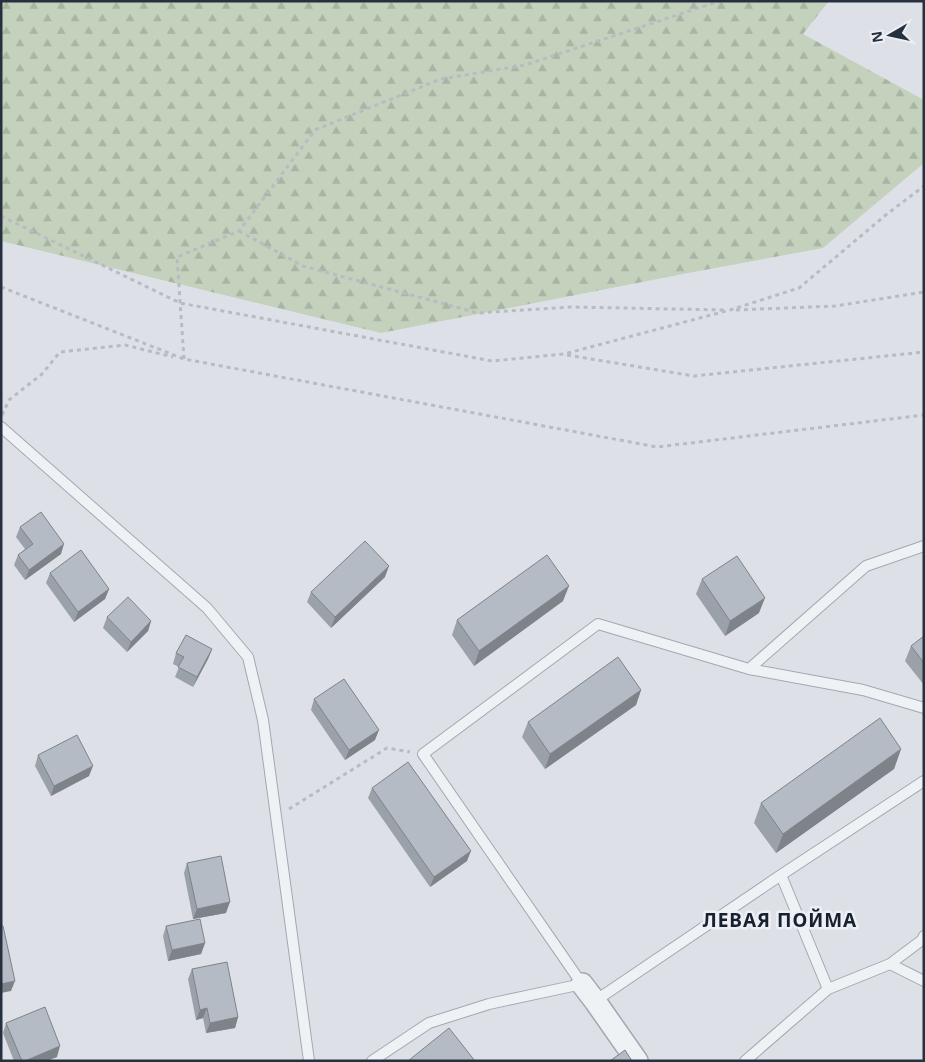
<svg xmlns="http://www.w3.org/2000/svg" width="925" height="1062" font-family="'Noto Sans',sans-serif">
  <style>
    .forest { fill: url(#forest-firs) }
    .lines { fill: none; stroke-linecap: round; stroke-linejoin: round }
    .lane-casing { stroke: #a2a8b1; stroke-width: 12 }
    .street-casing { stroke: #a2a8b1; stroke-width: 24 }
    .path { stroke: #b7bcc2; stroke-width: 3; stroke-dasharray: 4 4; stroke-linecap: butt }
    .lane { stroke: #eff2f5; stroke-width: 10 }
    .street { stroke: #eff2f5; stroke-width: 21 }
    .wall { fill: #9ba1a9 }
    .shaded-wall { fill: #7e8389 }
    .building { fill: #b4bbc4; stroke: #7e8389 }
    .labels { text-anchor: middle; stroke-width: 5; stroke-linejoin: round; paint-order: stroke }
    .district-label { font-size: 19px; font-weight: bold; letter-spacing: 1px; fill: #18212f; stroke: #ecf0f5 }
  </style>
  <defs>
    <pattern id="forest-firs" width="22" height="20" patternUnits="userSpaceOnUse" patternTransform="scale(1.25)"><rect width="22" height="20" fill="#c4d1bd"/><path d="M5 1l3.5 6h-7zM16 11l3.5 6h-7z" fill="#a8b4a4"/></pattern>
  </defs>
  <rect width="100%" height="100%" fill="#dde1e7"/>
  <path class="forest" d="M1 1H829L803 34 924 100V163L823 248 688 273 381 333 1 241Z"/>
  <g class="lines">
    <g class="lane-casing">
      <path id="lane" d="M1 427 207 608 248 657 263 720 309 1061
        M924 546 866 566 749 669 863 690 924 708
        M890 964 924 981
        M828 989 781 875 924 781
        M595 1001 781 875
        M372 1061 429 1023 489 1004 582 984 423 754 598 624 749 669
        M745 1061 828 989 890 964 922 940 924 936"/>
    </g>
    <g class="street-casing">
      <path id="street" d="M582 984 595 1001 637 1061"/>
    </g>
    <path class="path" d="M1 216 180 303 492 361 564 354 730 310 799 288 887 214 924 186
      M239 231 303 266 478 313 571 307 725 310
      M1 287 184 359 657 447 924 415
      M736 310 835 306 924 292
      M567 355 694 376 924 352
      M184 359 177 257 239 231 315 130 441 79 525 65 720 1
      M2 415 9 400 42 374 60 352 125 345 173 357
      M289 809 387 748 410 752"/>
    <use href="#lane" class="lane"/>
    <use href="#street" class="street"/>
  </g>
  <path class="wall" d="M20 527 61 554 25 580 14 565 18 555 25 549 16 537Z
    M50 573 109 589 105 599 74 622 46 583Z
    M385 577 331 628 307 602 311 592Z
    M702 579 759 613 725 636 696 594Z
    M563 601 474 666 452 635 457 620Z
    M107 617 151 621 148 631 127 652 103 628Z
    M924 636V685L905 661 911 646Z
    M212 649 208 659 193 687 175 677 179 667 173 664 176 653Z
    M641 690 636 705 545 769 522 737 528 722Z
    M314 699 375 740 345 760 311 710Z
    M901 749 894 769 776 853 754 823 761 803Z
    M38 755 89 776 51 796 35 766Z
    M372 788 467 861 430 887 368 798Z
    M187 863 226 913 193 919 184 873Z
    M166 926 205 943 201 954 168 961 163 936Z
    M192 969 238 1017 235 1028 206 1033 203 1018 196 1020 188 979Z
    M6 1023 57 1057 46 1061H14L3 1033Z"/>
  <path class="shaded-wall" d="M64 544 61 554 25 580 29 570Z
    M389 566 385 577 331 628 335 617Z
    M569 586 563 601 474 666 479 651Z
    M109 589 105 599 74 622 78 612Z
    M765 598 759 613 725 636 730 621Z
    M151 621 148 631 127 652 131 642Z
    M212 649 208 659 193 687 197 677Z
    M641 690 636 705 545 769 550 754Z
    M379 730 375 740 345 760 349 750Z
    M901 749 894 769 776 853 783 834Z
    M93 766 89 776 51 796 54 786Z
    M471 851 467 861 430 887 434 877Z
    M230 902 226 913 193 919 197 909Z
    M205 943 201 954 168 961 172 950Z
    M15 981 11 991 1 993V984Z
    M207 1008 203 1018 196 1020 200 1010Z
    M238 1017 235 1028 206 1033 210 1023Z
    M60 1046 57 1057 46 1061H25Z"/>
  <path class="building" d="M41 512 64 544 29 570 18 555 33 544 20 527Z
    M365 541 389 566 335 617 311 592Z
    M81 550 109 589 78 612 50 573Z
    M547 555 569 586 479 651 457 620Z
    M737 556 765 598 730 621 702 579Z
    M128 597 151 621 131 642 107 617Z
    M186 635 212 649 197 677 178 667 184 657 176 653Z
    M924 636V663L911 646Z
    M618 657 641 690 550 754 528 722Z
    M344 679 379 730 349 750 314 699Z
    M880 718 901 749 783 834 761 803Z
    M77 735 93 766 54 786 38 755Z
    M408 762 471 851 434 877 372 788Z
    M221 856 230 902 197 909 187 863Z
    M200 919 205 943 172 950 166 926Z
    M1 926H3L15 981 1 984Z
    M227 962 238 1017 210 1023 207 1008 200 1010 192 969Z
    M45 1007 60 1046 25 1061H22L6 1023Z
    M449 1028 475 1061H408Z
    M625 1050 632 1061H610Z"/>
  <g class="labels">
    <g class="district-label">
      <text x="780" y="927">ЛЕВАЯ ПОЙМА</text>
    </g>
  </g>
  <rect width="925" height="1062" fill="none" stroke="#26303e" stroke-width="5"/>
  <g transform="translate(890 35) rotate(261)" stroke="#ecf0f5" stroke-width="4" paint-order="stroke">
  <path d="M0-4L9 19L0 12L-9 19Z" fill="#26303e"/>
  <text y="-8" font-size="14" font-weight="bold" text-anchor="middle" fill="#26303e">N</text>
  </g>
</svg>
